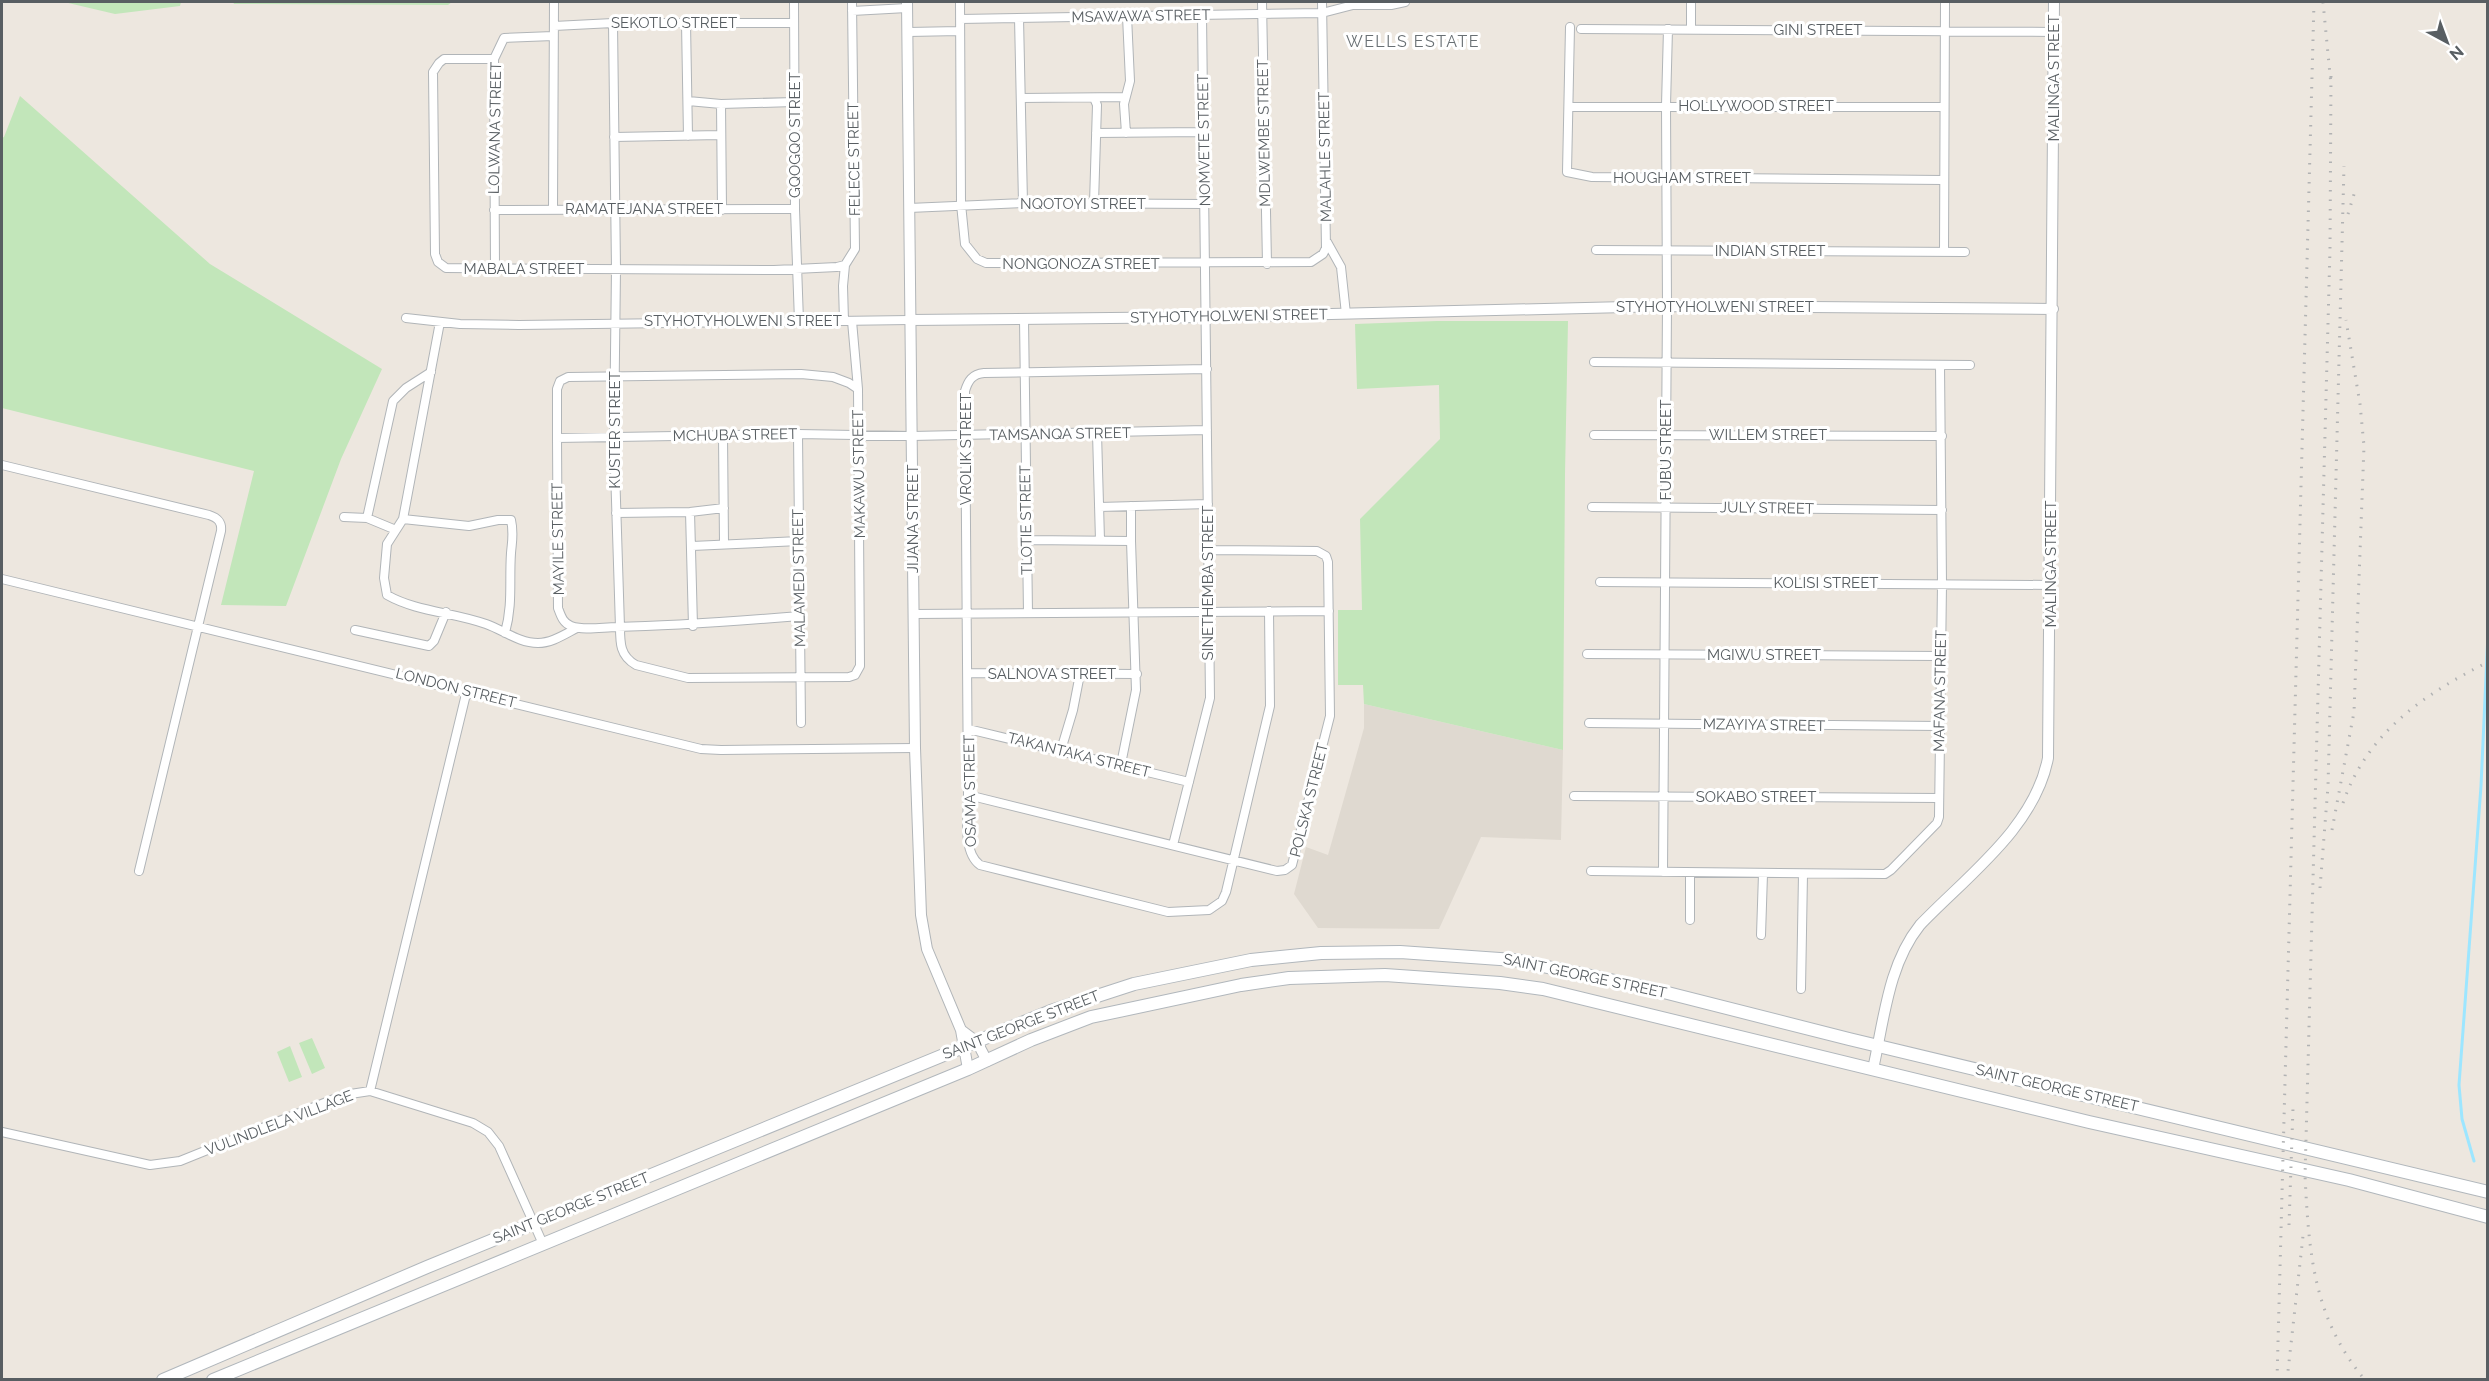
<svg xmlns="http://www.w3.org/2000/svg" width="2489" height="1381" font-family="Raleway,sans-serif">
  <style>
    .education { fill: #dfd9d0 }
    .green { fill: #c2e6ba }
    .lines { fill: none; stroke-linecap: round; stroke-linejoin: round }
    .stream { stroke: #9de6ff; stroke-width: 3 }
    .minor-casing { stroke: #b1b5b8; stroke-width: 10 }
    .tertiary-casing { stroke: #b1b5b8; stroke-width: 12 }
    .secondary-casing { stroke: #b1b7bc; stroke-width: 14 }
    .minor { stroke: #fff; stroke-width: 8 }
    .tertiary { stroke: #fff; stroke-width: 10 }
    .secondary { stroke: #fff; stroke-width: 12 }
    .rail { stroke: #b1b2b3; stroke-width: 3; stroke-dasharray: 1.5 8; stroke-linecap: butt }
    .labels { text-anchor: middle; stroke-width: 6; stroke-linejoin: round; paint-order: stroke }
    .street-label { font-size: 15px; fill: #585e62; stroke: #fff }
    .neighbourhood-label { font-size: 16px; letter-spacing: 1.5px; fill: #697074; stroke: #fff }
  </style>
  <rect width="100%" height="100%" fill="#ede7df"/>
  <path class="education" d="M1364 704 1563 750 1561 840 1481 837 1439 929 1318 928 1294 894 1306 847 1328 855 1364 728Z"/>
  <path class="green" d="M64 2H181L180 6 115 14Z
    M233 2H452L448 5 234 4Z
    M20 96 210 264 382 369 341 459 286 606 221 605 254 471 2 408V138L4 137Z
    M1437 321H1568L1565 474 1563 750 1364 704 1363 685H1338V610H1362L1360 519 1440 439 1439 385 1357 389 1355 324Z
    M312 1038 325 1068 312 1074 299 1043Z
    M290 1046 302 1077 289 1082 277 1052Z"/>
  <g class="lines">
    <path class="stream" d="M2474 1161 2462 1119 2459 1085 2481 786 2488 633"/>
    <g class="minor-casing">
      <path id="minor" d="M794 2 795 209 799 321
        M960 2 961 204 965 244 977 259 986 263 1311 262 1323 254 1326 248 1322 2
        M1262 2 1267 264
        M1691 2V29
        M852 11 907 8
        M1019 18 1023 203
        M960 19 1322 13 1353 5H1391L1405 2
        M613 23 616 269 614 437 620 627C620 643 620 656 636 665L688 678 849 677 855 675 860 666 858 389 849 383 833 377 801 374 568 377 560 381 557 389V438L558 608C561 616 563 623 571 626 584 631 603 627 617 627 678 626 739 621 800 616
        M686 23 688 136
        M554 26 613 23H794
        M1570 27 1567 172 1592 177 1943 180
        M1581 29 2054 32
        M908 32 960 31
        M494 59H444L439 63 433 72 435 254 438 262 446 268 774 270 837 267 845 265 855 249 852 2
        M1021 98 1125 97
        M688 101 721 104 794 102
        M721 104 722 210
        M1569 107H1943
        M1096 133 1204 132
        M1126 133 1124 104 1130 81 1127 16
        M614 137 720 135
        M1094 203 1097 105 1094 98
        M553 208 554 2
        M909 208 1023 203 1205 204
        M494 210 795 209
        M1327 242 1341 267 1346 314
        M1596 250 1965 252
        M1944 252 1945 2
        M495 269 494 59 504 38 553 36
        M406 318 460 324 519 325 910 320
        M1024 319 1028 613
        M844 321 843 286 845 265
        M852 321 858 389
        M440 322 403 519 387 544 384 578 387 595C417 612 453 612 486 624 503 630 519 643 538 643 552 643 565 634 577 628
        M1594 362 1970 365
        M1207 369 984 373C972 374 968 381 965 391L968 795C968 815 962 852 980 865L1168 912 1209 910 1222 901 1226 892 1270 706 1269 611
        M1097 433 1100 540
        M798 434 801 723
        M723 435 724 543
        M1594 435 1942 436
        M557 438 798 434 912 436 1207 430
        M2 465 209 515C218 518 222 522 221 531L139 871
        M1131 506V541
        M1099 507 1208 504
        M1592 507 1942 510
        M690 512 693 626
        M616 513 690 512 724 508
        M344 517 367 518 396 530
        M367 518 393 401 406 388 431 372
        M403 519 469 526 498 520H511C514 533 512 541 511 553 509 582 513 604 505 633
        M1026 540 1131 541 1136 690 1121 764
        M692 546 799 541
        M2 579 701 749 721 750 915 748
        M1600 582 2051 585
        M914 614 1329 611
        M355 630 429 646 434 641 446 612
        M1587 654 1940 656
        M968 673 1137 674
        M1589 723 1940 726
        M968 729 1189 782
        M1061 750 1073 710 1080 674
        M968 795 1277 871 1285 870 1292 865 1330 716 1328 562 1326 556 1317 551 1207 550
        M1574 796 1939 798
        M1173 845 1210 698 1202 15
        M1591 871 1885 874 1891 870 1937 823 1939 817 1942 584 1940 365
        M1663 872 1667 306 1666 105 1668 29
        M1690 873V920
        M1761 935 1763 874
        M1801 989 1803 874
        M370 1091 467 690
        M2 1132 150 1165 180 1161 344 1095 370 1091 473 1123 488 1132 499 1146 543 1244"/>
    </g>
    <g class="tertiary-casing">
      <path id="tertiary" d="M907 2 915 748 921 915 927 949 961 1030 968 1069
        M910 320 1205 317 1667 306 2053 309
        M961 1030 977 1042 987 1061
        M1873 1069C1884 1020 1888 965 1920 925 1967 876 2035 827 2048 758L2054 2"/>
    </g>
    <g class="secondary-casing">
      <path id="secondary" d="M163 1380 427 1267 1051 1011 1134 984 1251 960 1321 953 1400 952 1514 960 1644 987 1849 1039 2488 1192
        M213 1380 968 1069 1031 1040 1091 1017 1241 985 1289 978 1385 975 1500 983 1543 989 2089 1122 2349 1180 2488 1217"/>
    </g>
    <use href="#minor" class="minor"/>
    <use href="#tertiary" class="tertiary"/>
    <use href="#secondary" class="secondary"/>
    <path class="rail" d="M2323 2 2331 85
      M2331 76 2330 249 2305 1176C2309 1253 2313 1318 2365 1380
      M2348 214 2355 191
      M2343 803C2367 733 2424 694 2488 662
      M2332 830 2354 712 2364 446 2360 404 2346 320
      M2320 888 2328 786 2344 166
      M2289 1225 2293 1108
      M2277 1380 2314 2
      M2287 1380 2303 1236"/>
  </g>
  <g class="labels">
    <g class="street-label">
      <text transform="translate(1141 16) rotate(-1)" y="5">MSAWAWA STREET</text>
      <text x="674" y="28">SEKOTLO STREET</text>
      <text x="1818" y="35">GINI STREET</text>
      <text transform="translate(2054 78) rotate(-90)" y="5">MALINGA STREET</text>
      <text x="1756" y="111">HOLLYWOOD STREET</text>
      <text transform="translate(495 128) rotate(-89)" y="5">LOLWANA STREET</text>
      <text transform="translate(1264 133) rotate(-91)" y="5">MDLWEMBE STREET</text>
      <text transform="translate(795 135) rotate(-90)" y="5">GQOGQO STREET</text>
      <text transform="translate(1204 140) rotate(-91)" y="5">NOMVETE STREET</text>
      <text transform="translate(1325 157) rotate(-91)" y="5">MALAHLE STREET</text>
      <text transform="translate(854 159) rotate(-91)" y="5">FELECE STREET</text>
      <text x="1682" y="183">HOUGHAM STREET</text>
      <text x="1083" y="209">NQOTOYI STREET</text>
      <text x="644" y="214">RAMATEJANA STREET</text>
      <text x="1770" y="256">INDIAN STREET</text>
      <text x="1081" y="269">NONGONOZA STREET</text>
      <text x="524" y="274">MABALA STREET</text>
      <text x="1715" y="312">STYHOTYHOLWENI STREET</text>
      <text transform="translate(1229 316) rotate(-1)" y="5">STYHOTYHOLWENI STREET</text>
      <text x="743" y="326">STYHOTYHOLWENI STREET</text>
      <text transform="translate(615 430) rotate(-90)" y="5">KUSTER STREET</text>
      <text transform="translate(1060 434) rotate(-1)" y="5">TAMSANQA STREET</text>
      <text transform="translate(735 435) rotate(-1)" y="5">MCHUBA STREET</text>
      <text x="1768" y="440">WILLEM STREET</text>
      <text transform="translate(966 449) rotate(-90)" y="5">VROLIK STREET</text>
      <text transform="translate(1666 450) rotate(-90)" y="5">FUBU STREET</text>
      <text transform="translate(859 474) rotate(-91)" y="5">MAKAWU STREET</text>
      <text transform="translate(1767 508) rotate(1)" y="5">JULY STREET</text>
      <text transform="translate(913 519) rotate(-90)" y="5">JIJANA STREET</text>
      <text transform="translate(1026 520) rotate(-91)" y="5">TLOTIE STREET</text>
      <text transform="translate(558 539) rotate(-91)" y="5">MAYILE STREET</text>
      <text transform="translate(2051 564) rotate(-90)" y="5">MALINGA STREET</text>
      <text transform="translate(799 578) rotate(-91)" y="5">MALAMEDI STREET</text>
      <text transform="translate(1208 583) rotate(-90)" y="5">SINETHEMBA STREET</text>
      <text x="1826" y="588">KOLISI STREET</text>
      <text x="1764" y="660">MGIWU STREET</text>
      <text x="1052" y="679">SALNOVA STREET</text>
      <text transform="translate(456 688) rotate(14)" y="5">LONDON STREET</text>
      <text transform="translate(1940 691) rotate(-89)" y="5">MAFANA STREET</text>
      <text transform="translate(1764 725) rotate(1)" y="5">MZAYIYA STREET</text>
      <text transform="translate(1079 755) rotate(14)" y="5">TAKANTAKA STREET</text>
      <text transform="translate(970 791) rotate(-91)" y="5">OSAMA STREET</text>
      <text x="1756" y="802">SOKABO STREET</text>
      <text transform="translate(1309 800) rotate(-76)" y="5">POLSKA STREET</text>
      <text transform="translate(1585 976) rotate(12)" y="5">SAINT GEORGE STREET</text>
      <text transform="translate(1021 1025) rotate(-21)" y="5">SAINT GEORGE STREET</text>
      <text transform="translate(2057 1088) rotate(13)" y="5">SAINT GEORGE STREET</text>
      <text transform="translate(279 1123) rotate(-21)" y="5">VULINDLELA VILLAGE</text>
      <text transform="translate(571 1208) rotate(-22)" y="5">SAINT GEORGE STREET</text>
    </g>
    <g class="neighbourhood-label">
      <text x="1413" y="47">WELLS ESTATE</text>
    </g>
  </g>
  <rect width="2489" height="1381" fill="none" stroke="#585e62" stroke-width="6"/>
  <g transform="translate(2447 42) rotate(139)" stroke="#ffffff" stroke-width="4.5" paint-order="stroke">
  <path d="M0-4.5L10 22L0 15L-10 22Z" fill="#585e62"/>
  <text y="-9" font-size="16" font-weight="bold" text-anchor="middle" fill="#585e62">N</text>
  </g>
</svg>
